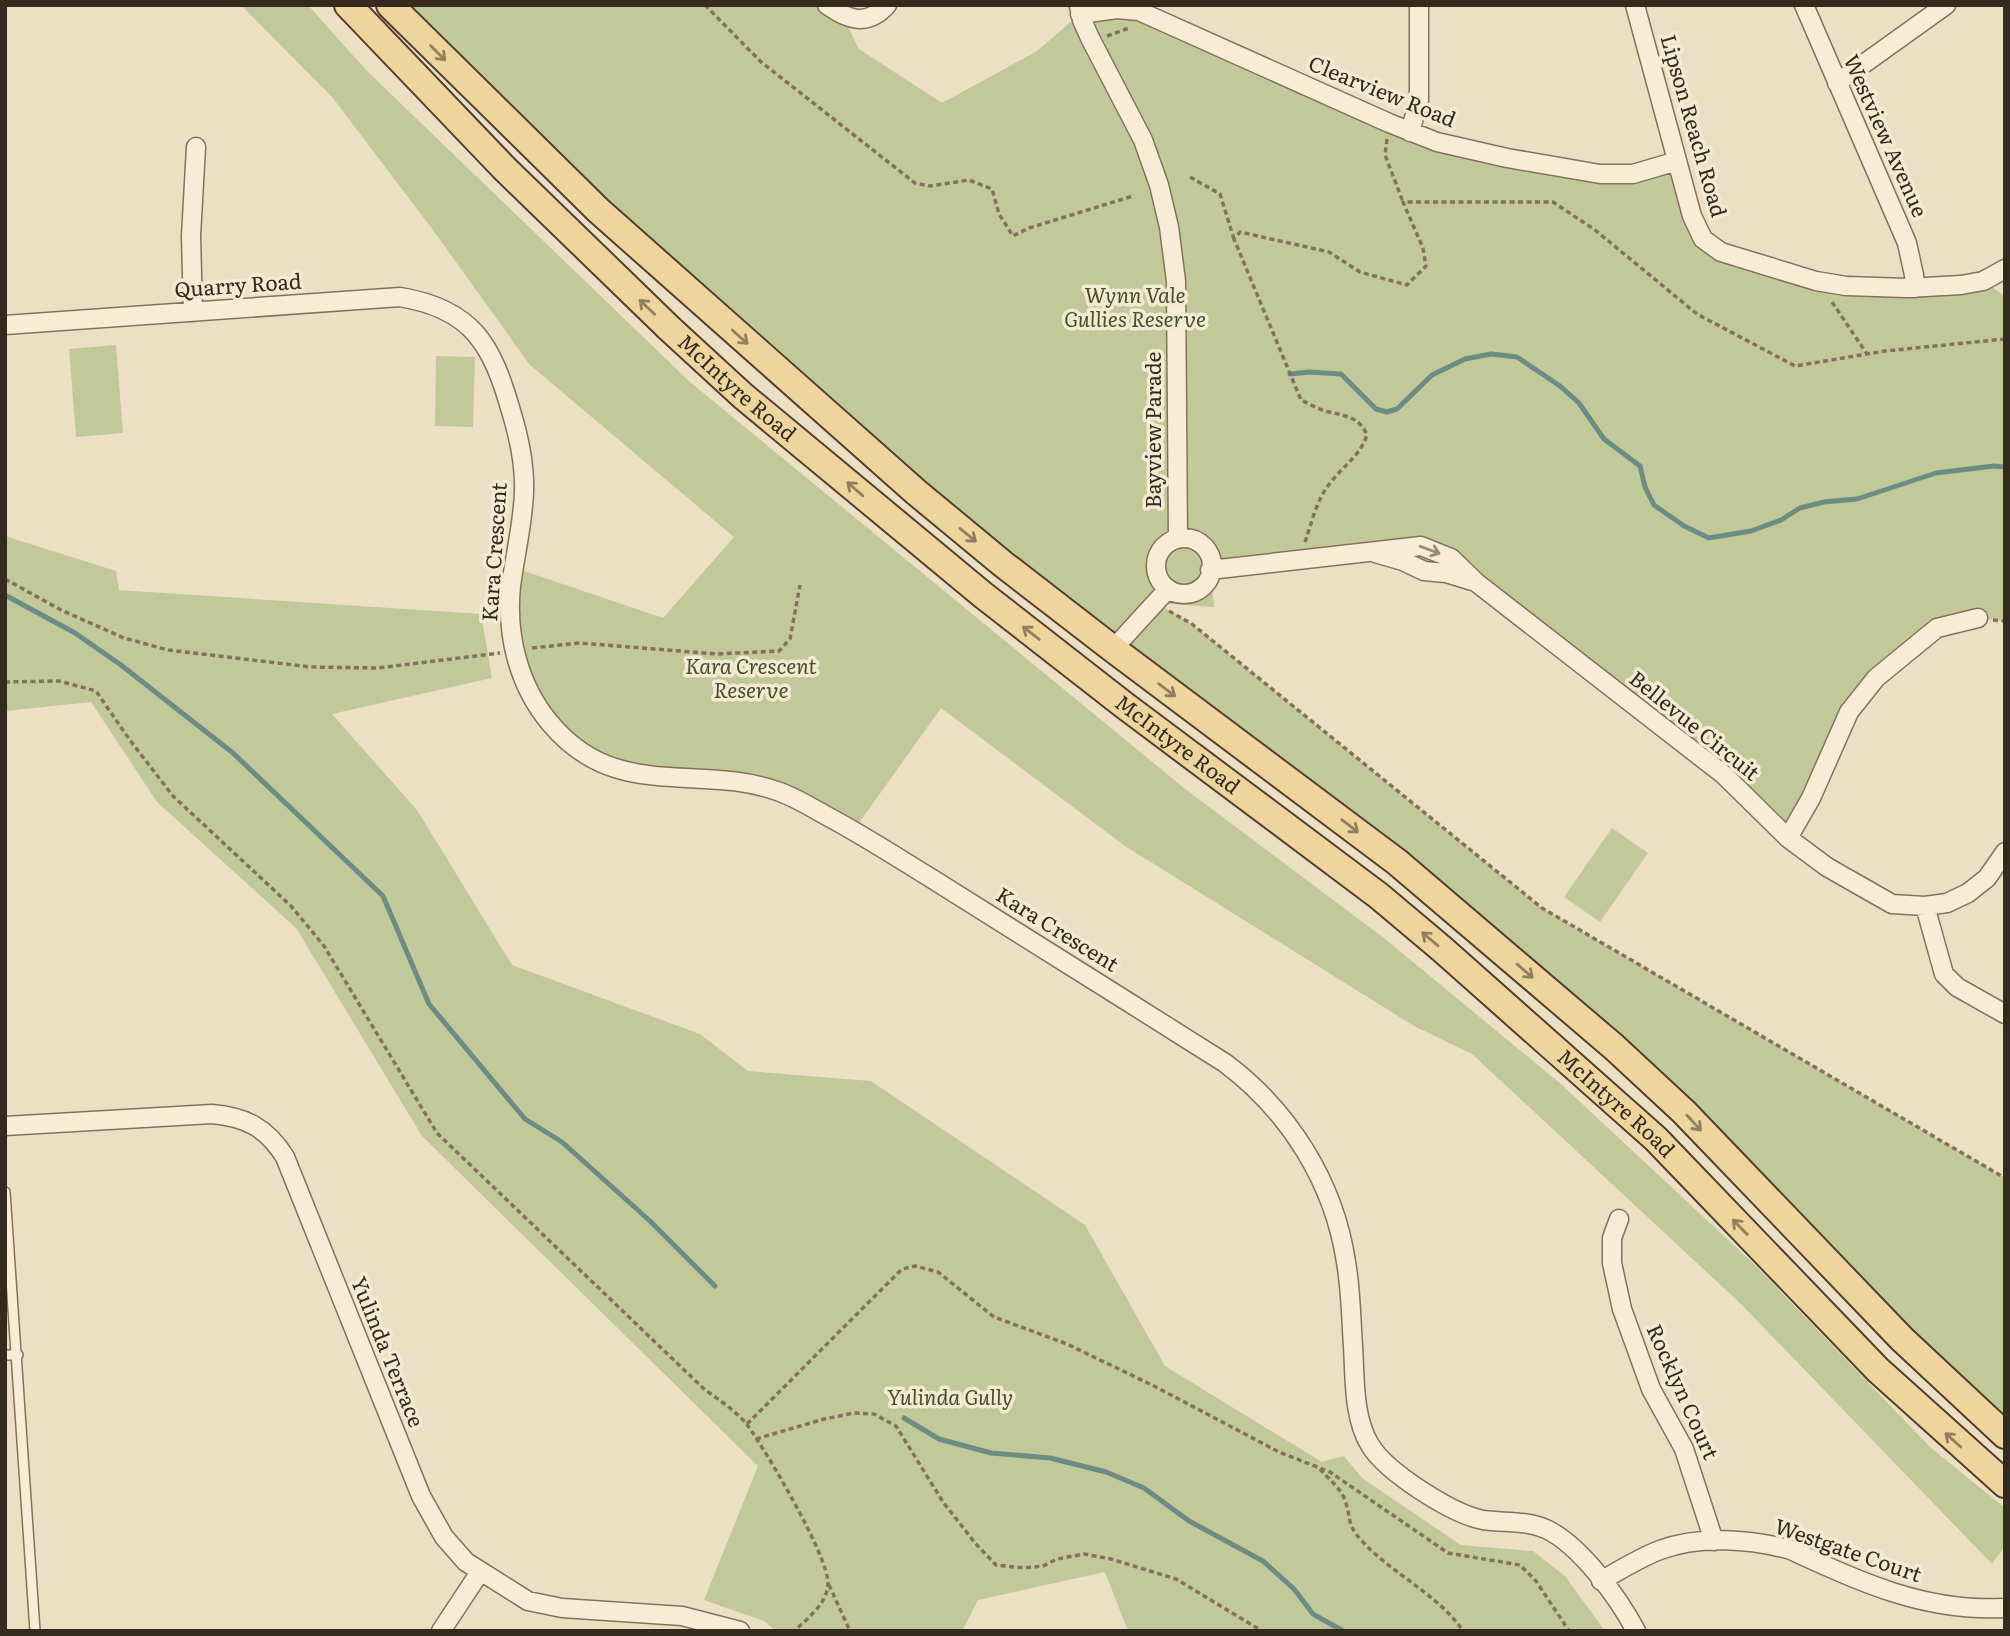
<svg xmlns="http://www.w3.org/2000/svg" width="2010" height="1636" font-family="Literata,serif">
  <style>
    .green { fill: #c2c998 }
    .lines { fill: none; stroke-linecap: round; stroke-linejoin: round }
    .stream { stroke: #6d8c85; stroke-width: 5 }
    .service-casing { stroke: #85725b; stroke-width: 12 }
    .minor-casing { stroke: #85725b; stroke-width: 21 }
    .primary-casing { stroke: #53402f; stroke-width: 30 }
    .path { stroke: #85725b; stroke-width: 3.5; stroke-dasharray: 5 3.5; stroke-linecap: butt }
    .service { stroke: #f7edd6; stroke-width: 9 }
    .minor { stroke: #f7edd6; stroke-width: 18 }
    .primary { stroke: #edd59d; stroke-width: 26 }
    .oneway { stroke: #91805e }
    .oneway2 { stroke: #968c7a }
    .labels { text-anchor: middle; stroke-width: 7; stroke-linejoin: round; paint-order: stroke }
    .street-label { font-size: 21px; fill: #352a1e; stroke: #f3ead2 }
    .park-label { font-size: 21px; font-style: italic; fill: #455126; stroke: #f3ead2 }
  </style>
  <rect width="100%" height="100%" fill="#ebe0c3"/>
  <path class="green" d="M241 5H308L366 70 690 382 1184 788 1384 938 1562 1085 1756 1266 1930 1447 2005 1508V1546L1992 1564 1741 1304 1472 1054 1414 1026 1125 846 941 708 854 830 794 797 635 774 550 723 512 640 521 570 663 618 734 537 530 365 433 230 332 97Z
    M390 5H827L843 16 859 49 942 103 1037 51 1080 14 1117 9 1389 123 1600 174 1677 161 1703 239 1816 281H1983L2005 296V621L1978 618 1937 628 1876 678 1788 838 1477 583 1371 552 1210 570 1214 607 1157 603 1192 624 1542 908 2005 1178V1435L1614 1047 1003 564Z
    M116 345 123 433 76 437 69 349Z
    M436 356 475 357 473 427 435 426Z
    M5 536 116 571 119 590 481 614 492 678 332 714 417 810 512 965 700 1034 748 1071 871 1081 1085 1225 1165 1366 1322 1462 1344 1456 1362 1478 1461 1545 1533 1551 1565 1576 1605 1631H1128L1105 1572 978 1600 962 1631H776L764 1621 704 1600 758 1466 422 1136 296 928 157 802 91 702 5 711Z
    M1612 828 1648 853 1600 922 1564 897Z"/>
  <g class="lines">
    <path class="stream" d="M1290 374 1309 372 1341 374 1376 409 1387 412 1397 409 1432 375 1465 359 1491 354 1517 357 1560 386 1579 403 1604 439 1640 466 1645 487 1654 505 1684 526 1709 538 1751 531 1781 520 1800 508 1824 502 1857 499 1936 473 1994 466 2005 467
      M5 595 75 633 121 665 233 753 383 896 429 1004 525 1119 562 1142 650 1221 715 1286
      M904 1418 939 1439 991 1453 1050 1458 1106 1472 1144 1488 1189 1521 1263 1561 1294 1589 1313 1614 1343 1631"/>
    <g class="service-casing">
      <path id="service" d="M5 1192 35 1631
        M5 1355H18"/>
    </g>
    <g class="minor-casing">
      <path id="minor" d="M827 5C848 20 867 27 887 5
        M1635 5 1692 216 1703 239 1721 252 1816 281 1846 286 1907 288 1961 285 1983 281 2005 269
        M1804 5 1907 243 1914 275 1915 288
        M1079 6 1082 20 1090 38 1143 140 1159 185 1169 227 1176 281 1178 539
        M1080 14 1117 9 1139 11 1389 123 1437 142 1507 158 1600 174H1633L1677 161
        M1837 83 1946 5
        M1410 132 1419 100V5
        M193 312 191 236 196 147
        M5 325 400 297C473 309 492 345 511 411 519 437 525 464 524 492 523 523 515 555 511 586 506 634 518 685 550 723 616 803 699 762 780 792 796 798 811 807 825 815 863 835 898 858 934 880 1032 941 1128 1002 1225 1063 1289 1111 1334 1182 1346 1262 1351 1290 1351 1318 1353 1346 1355 1378 1353 1417 1370 1445 1386 1472 1452 1514 1483 1520 1504 1523 1526 1520 1546 1529 1580 1545 1618 1597 1636 1631
        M1156 566a28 28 0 1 1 56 0a28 28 0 1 1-56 0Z
        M1375 553 1403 561 1424 571 1446 573 1472 581
        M1210 570 1421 546 1451 558 1477 583 1724 775 1788 838 1827 867 1892 904 1925 906 1947 903 1968 893 1987 878 2005 852
        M1113 649 1168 589
        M1788 838 1811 798 1849 712 1876 678 1937 628 1978 618
        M1925 906 1944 974 1957 987 2005 1014
        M5 1126 212 1114C246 1117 267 1128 285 1157L421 1496 444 1537 466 1562 528 1601 562 1608 682 1616 740 1631
        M1619 1219 1612 1238V1263L1622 1309 1651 1389 1684 1449 1714 1541
        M1601 1581C1620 1570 1639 1558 1660 1550 1699 1535 1751 1539 1791 1550 1859 1582 1926 1612 2003 1608
        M441 1631 480 1572"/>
    </g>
    <g class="primary-casing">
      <g id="primary">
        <path id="s1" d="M348 5 504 168 669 328 743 396 983 595 1124 705 1379 896 1442 949 1656 1139 1878 1370 2005 1484"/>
        <path d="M390 5 598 210 916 492 1003 564 1113 649 1397 862 1614 1047 1684 1112 1902 1339 2005 1435"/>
      </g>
    </g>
    <path class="path" d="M705 5 761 62 915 183 930 186 969 180 992 189 999 214 1013 236 1029 228 1133 196
      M1107 36 1129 28
      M1387 139 1385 155 1403 202
      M1190 177 1220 194 1234 239
      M1832 302 1867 354
      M1305 542C1312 522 1317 498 1331 482 1344 465 1360 456 1367 435 1359 417 1346 416 1329 412 1319 410 1310 404 1301 400L1234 239 1240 232 1329 252 1360 272 1407 285 1426 266 1423 248 1403 202H1553L1595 230 1697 314 1795 366 1885 351 2005 339
      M5 579 61 610 124 638 168 650 311 667 378 668 500 653
      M1169 611 1192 624 1542 908 2005 1178
      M1993 620 2005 621
      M532 648 580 643 717 654 779 651 790 639 800 585
      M5 682 59 681 96 691 129 739 173 796 291 906 324 946 437 1133 703 1388C717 1399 737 1411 748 1426 766 1451 829 1557 828 1584 827 1604 807 1619 794 1631
      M747 1424 902 1269 915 1266 938 1272 994 1317 1067 1344 1154 1386 1279 1452 1330 1472 1448 1553 1520 1565 1536 1581 1569 1631
      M756 1439 824 1419 854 1413 874 1414 896 1426 943 1502 975 1543 996 1565 1024 1568 1043 1566 1057 1559 1084 1554 1111 1559 1176 1579 1262 1631
      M1320 1469C1328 1479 1339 1486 1344 1498 1352 1517 1345 1523 1362 1541 1392 1574 1439 1595 1463 1631
      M829 1585 850 1631"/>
    <use href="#service" class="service"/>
    <use href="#minor" class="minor"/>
    <use href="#primary" class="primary"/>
  </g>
  <defs><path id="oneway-shaft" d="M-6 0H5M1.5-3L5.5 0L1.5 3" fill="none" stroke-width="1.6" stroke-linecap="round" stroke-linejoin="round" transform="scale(1.75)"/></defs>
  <g class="oneway">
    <use href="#oneway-shaft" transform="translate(438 53) rotate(45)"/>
    <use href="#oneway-shaft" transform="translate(647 307) rotate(-136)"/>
    <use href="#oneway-shaft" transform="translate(740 337) rotate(42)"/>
    <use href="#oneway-shaft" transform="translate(855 489) rotate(-139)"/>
    <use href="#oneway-shaft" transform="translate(968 535) rotate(39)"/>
    <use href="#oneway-shaft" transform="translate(1031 633) rotate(-142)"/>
    <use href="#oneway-shaft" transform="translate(1167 690) rotate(37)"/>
    <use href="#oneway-shaft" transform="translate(1350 826) rotate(38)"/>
    <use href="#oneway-shaft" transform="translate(1430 939) rotate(-140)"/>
    <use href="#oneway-shaft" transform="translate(1525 971) rotate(41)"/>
    <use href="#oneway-shaft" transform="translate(1694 1123) rotate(47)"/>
    <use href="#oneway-shaft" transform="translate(1740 1227) rotate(-134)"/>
    <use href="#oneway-shaft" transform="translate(1953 1440) rotate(-138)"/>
  </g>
  <use class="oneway2" href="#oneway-shaft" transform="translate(1430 550) rotate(20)"/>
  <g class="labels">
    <g class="street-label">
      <text transform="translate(1382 92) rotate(22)" y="7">Clearview Road</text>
      <text transform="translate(1693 126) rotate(74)" y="7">Lipson Reach Road</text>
      <text transform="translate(1885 136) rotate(66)" y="7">Westview Avenue</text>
      <text transform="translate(238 286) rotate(-4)" y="7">Quarry Road</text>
      <text dy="7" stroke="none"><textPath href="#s1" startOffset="546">McIntyre Road</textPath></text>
      <text transform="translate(1154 430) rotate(-90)" y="7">Bayview Parade</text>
      <text transform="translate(495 552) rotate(-86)" y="7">Kara Crescent</text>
      <text transform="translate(1694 726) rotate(39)" y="7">Bellevue Circuit</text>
      <text dy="7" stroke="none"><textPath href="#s1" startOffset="1113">McIntyre Road</textPath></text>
      <text transform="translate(1057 930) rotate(32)" y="7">Kara Crescent</text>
      <text dy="7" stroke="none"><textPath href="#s1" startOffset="1680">McIntyre Road</textPath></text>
      <text transform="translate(387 1352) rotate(68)" y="7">Yulinda Terrace</text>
      <text transform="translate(1682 1392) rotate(66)" y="7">Rocklyn Court</text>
      <text transform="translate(1848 1551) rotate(19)" y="7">Westgate Court</text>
    </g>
    <g class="park-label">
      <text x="1135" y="303">Wynn Vale<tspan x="1135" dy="24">Gullies Reserve</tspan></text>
      <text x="751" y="674">Kara Crescent<tspan x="751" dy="24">Reserve</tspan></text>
      <text x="950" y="1405">Yulinda Gully</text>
    </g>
  </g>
  <rect width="2010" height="1636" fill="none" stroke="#352a1e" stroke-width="14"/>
</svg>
